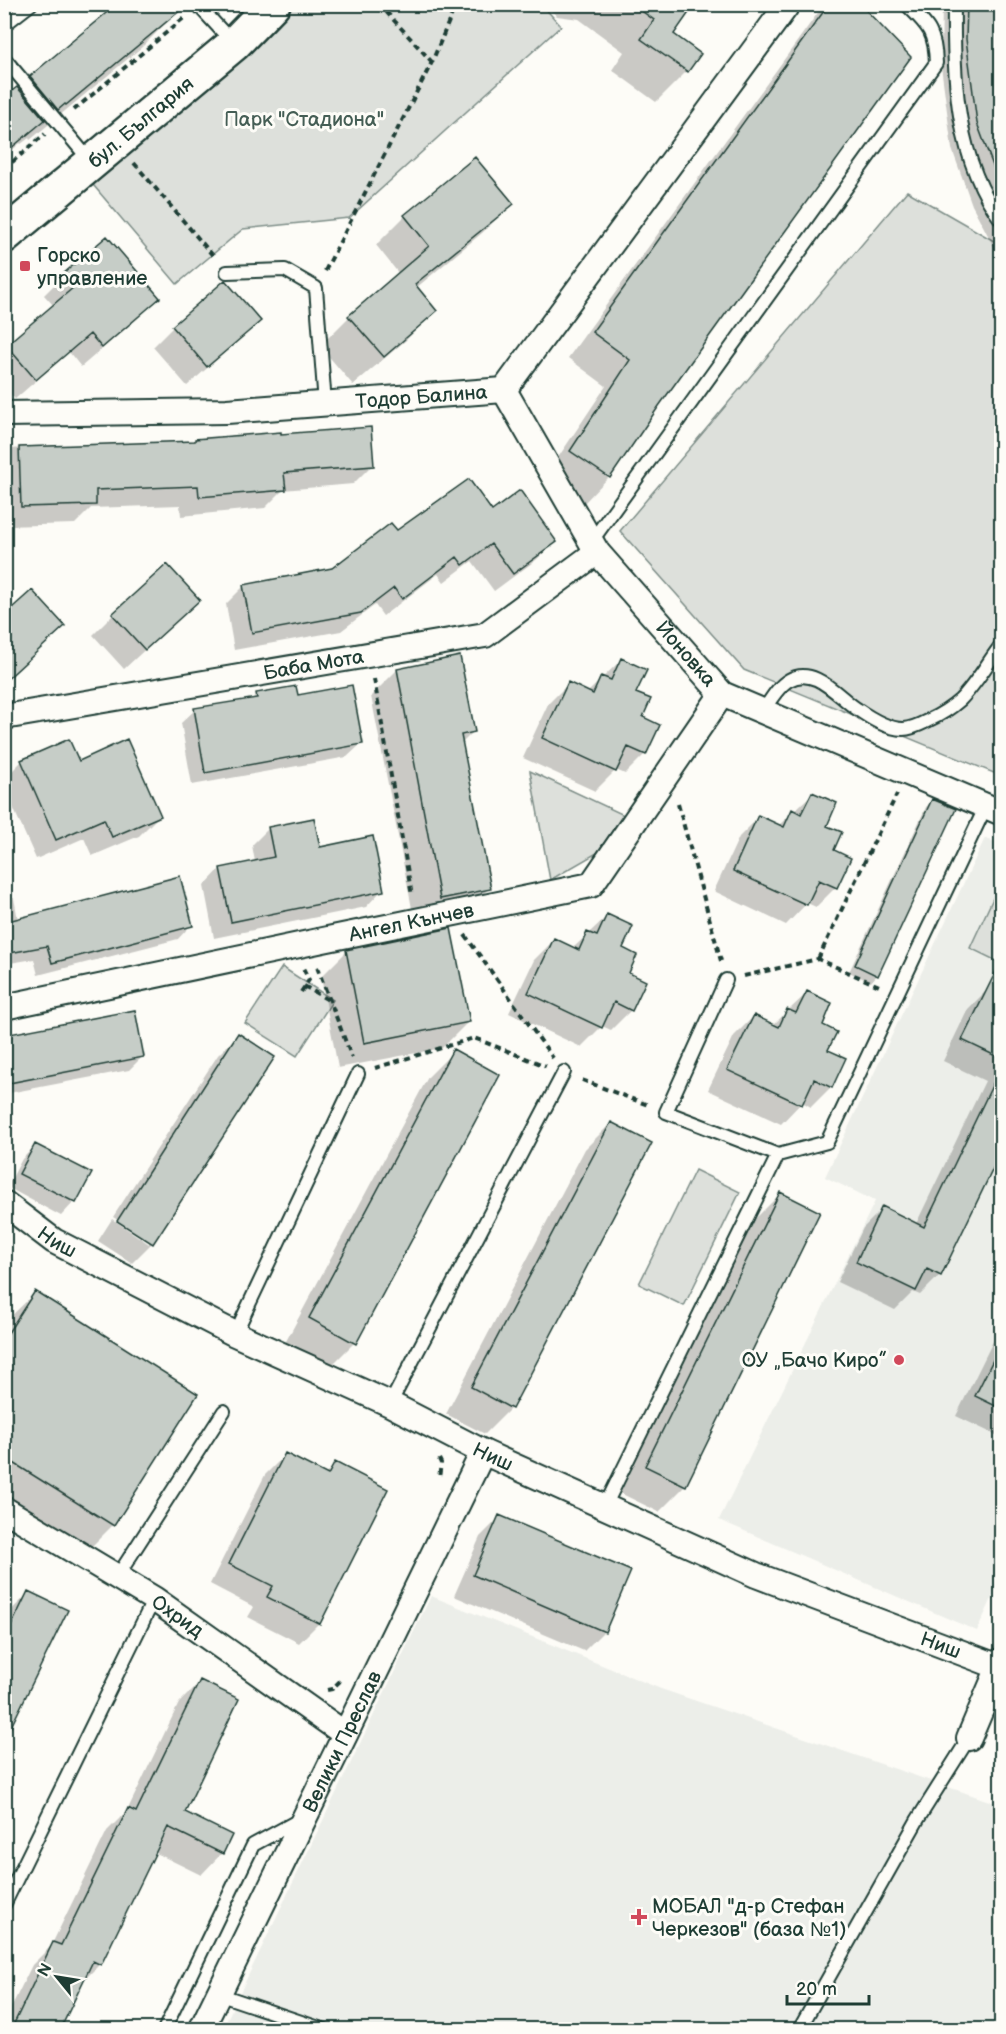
<svg xmlns="http://www.w3.org/2000/svg" width="1006" height="2034" font-family="'Balsamiq Sans',sans-serif">
  <style>
    .built { fill: #eceee9 }
    .green { fill: #dde0db; stroke: #7e8e88; stroke-width: 1.5 }
    .shadow { fill: #0003 }
    .building { fill: #c6cdc7; stroke: #1f3d34; stroke-width: 1.5 }
    .lines { fill: none; stroke-linecap: round; stroke-linejoin: round }
    .service-casing { stroke: #1f3d34; stroke-width: 16 }
    .minor-casing { stroke: #1f3d34; stroke-width: 28 }
    .secondary-casing { stroke: #1f3d34; stroke-width: 38 }
    .path { stroke: #1f3d34; stroke-width: 4; stroke-dasharray: 6 4.5; stroke-linecap: butt }
    .service { stroke: #fdfcf7; stroke-width: 12 }
    .minor { stroke: #fdfcf7; stroke-width: 24 }
    .secondary { stroke: #fdfcf7; stroke-width: 33 }
    .poi-dot { fill: #d1495b; stroke: #fdfcf7; stroke-width: 2 }
    .labels { text-anchor: middle; stroke-width: 6; stroke-linejoin: round; paint-order: stroke }
    .park-label { font-size: 20px; fill: #455e55; stroke: #fdfcf7 }
    .street-label { font-size: 20px; fill: #1f3d34; stroke: #fdfcf7 }
    .poi-label { font-size: 20px; fill: #1f3d34; stroke: #fdfcf7; text-anchor: start }
  </style>
  <rect width="100%" height="100%" fill="#fdfcf7"/>
  <filter id="ink" filterUnits="userSpaceOnUse"><feTurbulence type="fractalNoise" baseFrequency=".0167" numOctaves="2"/><feDisplacementMap in="SourceGraphic" scale="12" xChannelSelector="R" yChannelSelector="G"/><feConvolveMatrix kernelMatrix="1 2 1 2 8 2 1 2 1" color-interpolation-filters="sRGB"/></filter>
  <g filter="url(#ink)">
    <path class="built" d="M985 838 1002 845 1001 1579 977 1631 719 1520 875 1201 825 1177Z
      M431 1596 661 1689 1001 1805V2029L222 2030Z"/>
    <path class="green" d="M273 5H542L561 26 349 218 243 229 177 284 83 173Z
      M907 191 1001 245V776L744 670 620 531Z
      M530 771 624 815 597 853 550 880Z
      M1001 881V963L970 948Z
      M282 967 333 1000 297 1056 245 1023Z
      M695 1170 740 1192 684 1306 639 1284Z"/>
    <path class="shadow" d="M119 4 177 12 142 47 30 140 29 138 21 144 20 143 4 158V92L11 87 14 91 18 90 31 77Z
      M548 4H693L672 35 687 71 656 102 612 70 624 52 579 19 557 16 549 9Z
      M826 4H858L658 406 609 477 584 503 545 477 606 386 568 358 817 14Z
      M942 4H1002V262L972 205 952 149 941 66Z
      M512 204 482 233 416 288 435 311 406 340 353 385 320 346 349 317 399 274 376 245 405 216Z
      M64 275 158 298 138 318 81 367 69 352 15 399 4 387V349L54 306 44 295Z
      M259 321 239 340 187 386 153 347 173 327Z
      M280 436 372 465 353 484 283 490 265 508 181 516 180 505 91 508 75 524 4 526V449L194 442Z
      M491 513 555 542 536 560 494 591 472 561 444 582 438 574 383 616 375 605 341 631 234 650 226 604 244 586 332 570 396 532Z
      M113 615 178 619 124 669 93 635Z
      M621 660 634 693 641 718 645 754 625 774 616 770 595 791 523 758 548 704 568 684 587 693Z
      M397 670 473 732 461 744 489 888 463 915 415 924 371 696Z
      M257 694 296 697 361 744 347 757 192 785 181 723 195 710 251 700Z
      M22 761 78 763 159 816 139 836 92 856 84 838 36 859 4 787V779Z
      M812 794 825 826 832 851 836 887 816 907 807 903 786 925 714 891 739 837 759 817 778 826Z
      M932 801 877 975 871 982 849 972 926 807Z
      M269 828 319 849 382 890 366 907 214 938 204 886 220 869 255 862 252 845Z
      M14 898 18 920 191 925 178 939 38 975 34 959 4 964V900Z
      M607 916 621 949 627 974 631 1010 611 1030 602 1026 581 1047 509 1013 534 960 554 940 573 948Z
      M347 951 468 1022 442 1048 338 1068 321 977Z
      M988 989 1002 996V1146L940 1275 920 1295 913 1292 895 1310 837 1282 863 1228 883 1208 916 1224 985 1081 943 1061 968 1009Z
      M807 993 821 1026 826 1050 831 1087 811 1107 802 1102 781 1124 708 1090 734 1036 754 1016 773 1025Z
      M238 1035 273 1057 152 1243 132 1263 98 1241 112 1219 149 1244V1240L113 1217 218 1055Z
      M4 1037 142 1057 129 1070 4 1094Z
      M454 1051 354 1343 328 1369 284 1345 428 1077Z
      M611 1123 511 1408 485 1434 446 1414 585 1149Z
      M35 1146 89 1174 74 1202 61 1216 7 1187 22 1159Z
      M780 1194 818 1213 685 1486 659 1512 620 1493 754 1220Z
      M35 1293 113 1525 77 1561 4 1515V1323Z
      M1002 1323V1438L956 1416Z
      M285 1455 325 1475 335 1464 319 1623 299 1643 248 1617 254 1607 210 1584 265 1475Z
      M500 1517 604 1631 584 1651 454 1596 480 1537Z
      M29 1593 4 1738V1617Z
      M200 1682 183 1813 222 1853 201 1875 154 1852 100 1964 81 1983 58 2030H4V2022L32 1965 51 1946 107 1831 127 1811 179 1703Z"/>
    <path class="building" d="M117 4H188L66 105 65 104 58 110 30 76Z
      M632 4H695L674 34 701 54 688 72 641 39 654 20Z
      M829 4H860L911 57 659 406 610 478 570 451 630 360 592 332Z
      M967 4H1002V182H999L977 123 966 39Z
      M17 87 45 120 4 154V97Z
      M475 157 514 204 415 284 437 311 384 357 348 316 429 246 404 215Z
      M107 236 160 298 102 348 90 334 36 380 6 345 74 287 63 274Z
      M225 280 261 321 207 367 172 326Z
      M371 427 374 466 284 473 286 490 199 497 198 486 96 490V505L21 507 19 447 195 441V439L281 432V434Z
      M469 479 492 511 520 490 557 542 513 574 491 544 463 565 457 557 402 599 394 588 361 613 252 633 243 585 332 568 391 523 397 530Z
      M167 564 200 600 145 650 112 614Z
      M32 590 65 626 4 682V615Z
      M460 656 475 732 461 735 491 889 440 899 397 669Z
      M621 658 647 670 636 693 651 699 643 717 660 725 646 755 628 747 616 772 542 738 568 682 593 694 601 676 611 680Z
      M352 685 363 744 205 773 194 708 257 698 256 693 296 686 298 695Z
      M69 739 79 761 127 739 161 816 112 837 104 819 56 840 21 760Z
      M812 792 837 803 827 826 842 832 834 850 851 858 837 888 819 880 807 905 733 871 758 815 784 827 792 809 801 814Z
      M932 799 956 809 878 976 855 965Z
      M314 818 320 847 373 836 384 891 231 922 220 868 274 857 268 827Z
      M180 876 193 926 52 963 47 946 4 954V922Z
      M607 914 633 926 623 948 637 955 629 973 646 981 632 1011 614 1002 602 1028 528 993 554 938 579 950 587 932 597 936Z
      M451 928 470 1022 364 1043 346 950Z
      M1002 959V1059L962 1040Z
      M807 991 832 1003 823 1025 837 1032 828 1050 846 1058 832 1088 814 1079 802 1105 727 1070 754 1015 779 1027 787 1009 796 1013Z
      M135 1010 144 1057 4 1084V1035Z
      M238 1033 275 1057 153 1244 117 1221Z
      M453 1049 500 1075 356 1344 309 1318Z
      M1002 1065V1150L941 1276 927 1269 916 1291 856 1262 882 1206 924 1227Z
      M611 1122 652 1143 512 1409 471 1387Z
      M35 1144 92 1173 76 1203 19 1174Z
      M780 1192 820 1212 686 1486 645 1466Z
      M35 1291 198 1394 114 1526 4 1457V1339Z
      M1002 1342V1409L975 1396Z
      M285 1453 328 1475 335 1462 388 1489 320 1624 267 1597 273 1586 229 1564Z
      M499 1515 631 1571 605 1632 473 1575Z
      M28 1591 68 1610 4 1741V1641Z
      M200 1680 239 1699 185 1812 232 1835 223 1854 168 1827 101 1965 93 1961 60 2030H11L53 1942 61 1945 128 1808 136 1812Z"/>
    <g class="lines">
      <g class="service-casing">
        <path id="service" d="M197 4 233 43
          M954 4C953 78 956 161 1002 221
          M4 25 31 4
          M4 58 92 163
          M227 272 285 270 316 288 325 404
          M591 542 936 63C935 31 928 26 906 4
          M763 711C770 701 778 686 789 680 815 665 838 697 857 709 870 718 887 729 903 729 912 729 921 724 929 720 940 715 951 708 960 700 976 684 988 662 1002 644
          M726 980 666 1112 778 1155
          M235 1334 358 1074
          M390 1404 564 1072
          M605 1506 778 1155 827 1142 986 806
          M117 1577 224 1411
          M4 1905 154 1599
          M218 1994 325 2030
          M164 2030 253 1845 301 1819
          M799 2030 918 1819 969 1738"/>
      </g>
      <g class="minor-casing">
        <g id="minor">
          <path id="s1" d="M504 390 597 552 722 694 1002 813"/>
          <path id="s2" d="M4 414 227 411 504 390 788 4"/>
          <path id="s3" d="M4 717 485 635 597 552"/>
          <path id="s4" d="M4 1007 323 940 591 885 722 694"/>
          <path id="s5" d="M4 1203 54 1241 235 1334 390 1404 483 1452 756 1575 1002 1668"/>
          <path id="s6" d="M4 1509 154 1599 345 1734"/>
          <path d="M969 1738 1002 1660"/>
          <path id="s7" d="M201 2030 483 1452"/>
        </g>
      </g>
      <g class="secondary-casing">
        <g id="secondary">
          <path id="s8" d="M4 236 234 44 273 4"/>
        </g>
      </g>
      <path class="path" d="M379 4 432 62
        M74 110 185 17
        M134 163 215 258
        M4 169 45 134
        M325 271 432 62 456 4
        M374 679 412 896
        M678 804 721 961
        M465 935 553 1058
        M818 959 897 794
        M317 967 352 1058
        M744 976 818 959 879 986
        M304 986 330 1001
        M301 992 309 980 303 968
        M375 1068 474 1038 546 1066
        M582 1080 648 1105
        M439 1459 441 1463 439 1478
        M327 1690 332 1689 340 1681"/>
      <use href="#service" class="service"/>
      <use href="#minor" class="minor"/>
      <use href="#secondary" class="secondary"/>
    </g>
  </g>
  <g class="poi-dot">
    <rect x="19" y="260" width="12" height="12" rx="3"/>
    <circle cx="899" cy="1360" r="6"/>
    <path d="M636 1908h6v6h6v6h-6v6h-6v-6h-6v-6h6z"/>
  </g>
  <g class="labels">
    <g class="park-label">
      <text x="304" y="126">Парк "Стадиона"</text>
    </g>
    <g class="street-label">
      <text dy="7" stroke="none"><textPath href="#s8" startOffset="178">бул. България</textPath></text>
      <text dy="7" stroke="none"><textPath href="#s2" startOffset="418">Тодор Балина</textPath></text>
      <text dy="7" stroke="none"><textPath href="#s1" startOffset="322">Йоновка</textPath></text>
      <text dy="7" stroke="none"><textPath href="#s3" startOffset="314">Баба Мота</textPath></text>
      <text dy="7" stroke="none"><textPath href="#s4" startOffset="416">Ангел Кънчев</textPath></text>
      <text dy="7" stroke="none"><textPath href="#s5" startOffset="66">Ниш</textPath></text>
      <text dy="7" stroke="none"><textPath href="#s5" startOffset="552">Ниш</textPath></text>
      <text dy="7" stroke="none"><textPath href="#s6" startOffset="204">Охрид</textPath></text>
      <text dy="7" stroke="none"><textPath href="#s5" startOffset="1038">Ниш</textPath></text>
      <text dy="7" stroke="none"><textPath href="#s7" startOffset="321">Велики Преслав</textPath></text>
    </g>
    <g class="poi-label">
      <text x="37" y="262">Горско<tspan x="37" dy="23">управление</tspan></text>
      <text x="887" y="1367" text-anchor="end">ОУ „Бачо Киро”</text>
      <text x="652" y="1913">МОБАЛ "д-р Стефан<tspan x="652" dy="23">Черкезов" (база №1)</tspan></text>
    </g>
  </g>
  <rect width="1006" height="2034" fill="none" stroke="#fdfcf7" stroke-width="24"/>
  <rect x="12" y="12" width="982" height="2010" fill="none" stroke="#1f3d34" stroke-width="2" filter="url(#ink)"/>
  <g transform="translate(57 1977) rotate(300)" stroke="#fdfcf7" stroke-width="4.5" paint-order="stroke">
  <path d="M0-4.5L10 22L0 15L-10 22Z" fill="#1f3d34"/>
  <text y="-9" font-size="16" font-weight="bold" text-anchor="middle" fill="#1f3d34">N</text>
  </g>
  <path d="M787 1995v9h82v-9" fill="none" stroke="#1f3d34" stroke-width="3"/>
  <text x="796" y="1995" font-size="18" fill="#1f3d34" stroke="#fdfcf7" stroke-width="4.5" paint-order="stroke">20 m</text>
</svg>
